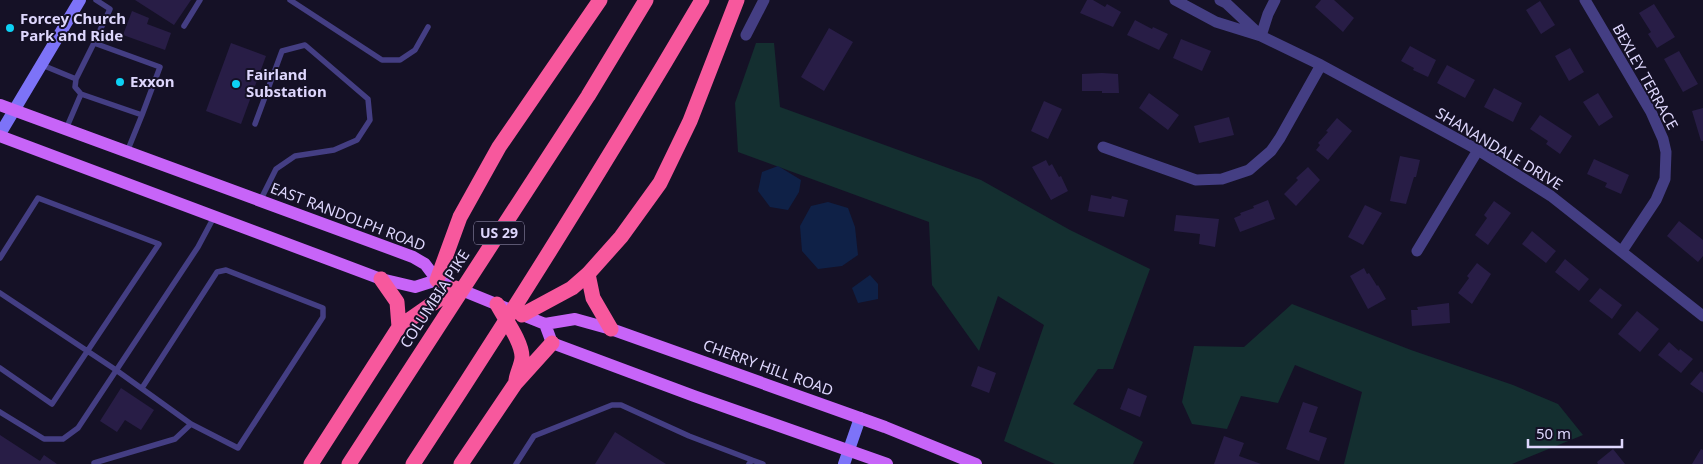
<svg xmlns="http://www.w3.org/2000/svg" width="1703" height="464" font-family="'Noto Sans',sans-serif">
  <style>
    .green { fill: #142f30 }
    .water { fill: #0f2147 }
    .building { fill: #281d46 }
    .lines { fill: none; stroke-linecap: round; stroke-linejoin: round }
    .lane { stroke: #443e83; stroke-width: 5.5 }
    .street { stroke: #443e83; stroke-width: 11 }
    .secondary { stroke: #7d73f8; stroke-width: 12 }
    .primary { stroke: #c764f8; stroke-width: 12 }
    .highway { stroke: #f7589d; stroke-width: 15 }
    .poi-dot { fill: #0dd1f4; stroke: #151126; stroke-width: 2 }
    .labels { text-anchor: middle; stroke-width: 4; stroke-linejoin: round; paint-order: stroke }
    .shield { fill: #151126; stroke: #a29cbc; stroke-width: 1 }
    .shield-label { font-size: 14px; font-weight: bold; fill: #ded7fd }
    .poi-label { font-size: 15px; font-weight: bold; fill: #ded7fd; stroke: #151126; text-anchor: start }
    .street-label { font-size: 15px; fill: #ded7fd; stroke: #151126 }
  </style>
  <rect width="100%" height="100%" fill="#151126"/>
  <path class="green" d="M756 43H774L780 107 981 180 1070 230 1150 269 1113 369H1098L1073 404 1143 442 1133 464H1055L1004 441 1044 325 998 296 979 351 932 285 929 222 738 152 735 103Z
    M1292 304 1411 350 1513 385 1558 404 1583 435 1512 464H1344L1362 392 1295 365 1278 403 1241 396 1227 429 1192 424 1182 402 1194 346 1244 347Z"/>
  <path class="water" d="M778 166 801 180 799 192 788 210 770 207 758 191 762 172Z
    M828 202 848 208 855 227 858 255 842 266 818 269 802 251 800 226 811 206Z
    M870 275 878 284V299L858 303 852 288Z"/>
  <path class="building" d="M135 0H191L174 25Z
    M1087 0H1093L1105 7 1107 4 1121 12 1113 27 1080 13Z
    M1321 0H1334L1354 18 1343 32 1315 7Z
    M1540 1 1555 25 1541 34 1526 10Z
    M1654 4 1675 37 1657 48 1648 34 1651 32 1639 13Z
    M132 11 149 18 147 24 171 33 165 50 123 35Z
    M1135 20 1152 29 1153 27 1168 34 1159 50 1127 35Z
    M829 28 853 42 824 91 801 77Z
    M1181 39 1211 51 1202 71 1173 58Z
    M231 43 266 56 241 124 206 111Z
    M1410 46 1436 60 1428 77 1413 70 1414 68 1401 61Z
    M1570 48 1584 72 1569 81 1555 56Z
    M1679 51 1698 84 1683 92 1664 59Z
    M1447 65 1475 80 1465 98 1437 83Z
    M1102 73 1118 74 1119 93H1102V91H1082V74Z
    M1494 88 1522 103 1513 122 1484 107Z
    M1149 93 1179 115 1168 130 1139 108Z
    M1598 93 1613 117 1599 126 1583 102Z
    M1044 101 1062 109 1048 139 1031 131Z
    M1703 108V141H1701L1692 111Z
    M1540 115 1572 136 1560 154 1546 144 1548 141 1530 129Z
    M1229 117 1234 135 1199 143 1194 126Z
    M1337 118 1352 131 1328 160 1316 150 1320 145 1318 143 1328 132 1326 131Z
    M1400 156 1420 160 1416 177H1414L1406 204 1390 201Z
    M1594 159 1629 175 1621 194 1605 187 1607 183 1587 174Z
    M1046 160 1049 166 1052 164 1059 177 1061 176 1068 191 1051 200 1032 167Z
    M1308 167 1320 180 1296 206 1284 194 1298 180 1296 178Z
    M1091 195 1111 199 1112 196 1128 200 1124 217 1088 211Z
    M1268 200 1275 219 1240 232 1234 218 1241 215 1240 213 1254 208 1253 206Z
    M1494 201 1511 213 1488 245 1475 235 1487 218 1484 215Z
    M1365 205 1382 213 1363 245 1348 237Z
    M1176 215 1219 219 1215 247 1199 244 1200 234 1174 231Z
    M1679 221 1703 240V256L1698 262 1667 236Z
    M1532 231 1556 251 1546 263 1522 244Z
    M1565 259 1589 279 1579 291 1555 272Z
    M1477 263 1491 274 1472 304 1458 293 1469 278 1467 276Z
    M1364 268 1367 274 1369 273 1377 286 1378 285 1386 299 1368 309 1350 276Z
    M1600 288 1622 305 1612 319 1589 301Z
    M1449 303 1450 323 1412 326 1411 310H1418L1417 307Z
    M1637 311 1659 329 1640 352 1618 334Z
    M1669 342 1679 351 1680 349 1693 359 1681 373 1658 355Z
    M978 366 996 373 989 393 971 386Z
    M1701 371 1703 373V393L1690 384Z
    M121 388 154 410 141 430 125 420 117 432 100 421Z
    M1128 388 1147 396 1140 417 1120 409Z
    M1303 402 1318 407 1309 432 1327 438 1319 461 1286 449Z
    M615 432 666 464H595Z
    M0 435 40 461 44 455 57 464H0Z
    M1224 436 1244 443 1239 456 1261 464H1214Z
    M1613 449 1625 464H1598L1597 462Z
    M1701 449 1703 450V464H1692Z"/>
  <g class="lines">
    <path class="lane" d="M290 0 382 60H400L415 50 428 27
      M184 26 200 0
      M94 43 110 9 96 0
      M42 65 76 79 75 87 81 94 142 115 160 67 94 43 76 79
      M255 124 282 51 305 45 368 99 370 120 357 140 334 150 295 156 276 169 260 201
      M66 129 81 94
      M127 152 142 115
      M0 258 38 198 159 244 52 404 0 368
      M0 293 116 370 191 424 238 448 323 317V308L226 270 217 272 142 388
      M0 412 44 439H63L78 428 198 247 214 217
      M94 463 175 439 191 424
      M516 464 534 436 612 405H621L689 436 752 460
      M749 464 752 460 763 464"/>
    <path class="street" d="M1175 0 1216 22 1261 36 1321 65 1478 150 1551 196 1703 316
      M1220 0 1226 3 1258 33
      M1585 0 1651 112 1663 139 1666 152 1665 179 1656 200 1622 251
      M746 35 764 0
      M1261 36 1268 14 1275 0
      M1103 147 1196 180 1222 179 1249 170 1271 151 1280 138 1321 65
      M1417 251 1478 150"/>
    <path class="secondary" d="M0 134 80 0
      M844 464 860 418"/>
    <path class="primary" d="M0 105 413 257 425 264 437 280
      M0 136 381 279 415 287 437 280
      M437 280 545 324 575 319 611 329 885 427 976 464
      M545 324 552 343 694 396 887 464"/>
    <path class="highway" d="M588 274 593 298 611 329
      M381 279 397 302 399 327
      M437 280 460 217 499 147 600 0
      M497 304C504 318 522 341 522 357 522 364 517 373 516 380
      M522 315 572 288 588 274 621 237 660 183 690 121 737 0
      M311 464 399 327 455 288
      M349 464 588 96 646 0
      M413 464C513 312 610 157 702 0
      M461 464 515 384 552 343"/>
  </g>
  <g class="poi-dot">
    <circle cx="10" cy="28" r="5"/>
    <circle cx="120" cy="82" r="5"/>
    <circle cx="236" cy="84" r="5"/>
  </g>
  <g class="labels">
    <rect class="shield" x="474" y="221.5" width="50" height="23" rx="4"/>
    <g class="shield-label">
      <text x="499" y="238">US 29</text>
    </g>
    <g class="poi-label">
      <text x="20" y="24">Forcey Church<tspan x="20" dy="17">Park and Ride</tspan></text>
      <text x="246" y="80">Fairland<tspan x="246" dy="17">Substation</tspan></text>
      <text x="130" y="87">Exxon</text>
    </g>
    <g class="street-label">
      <text transform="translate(1645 77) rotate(61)" y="5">BEXLEY TERRACE</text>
      <text transform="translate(1499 149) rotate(31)" y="5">SHANANDALE DRIVE</text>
      <text transform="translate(348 217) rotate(21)" y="5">EAST RANDOLPH ROAD</text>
      <text transform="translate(435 299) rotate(-57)" y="5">COLUMBIA PIKE</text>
      <text transform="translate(768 368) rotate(20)" y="5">CHERRY HILL ROAD</text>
    </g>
  </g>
  <path d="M1528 439v8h94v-8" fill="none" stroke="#ded7fd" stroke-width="2.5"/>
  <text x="1536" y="439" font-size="15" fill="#ded7fd" stroke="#151126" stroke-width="4" paint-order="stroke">50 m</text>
</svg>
